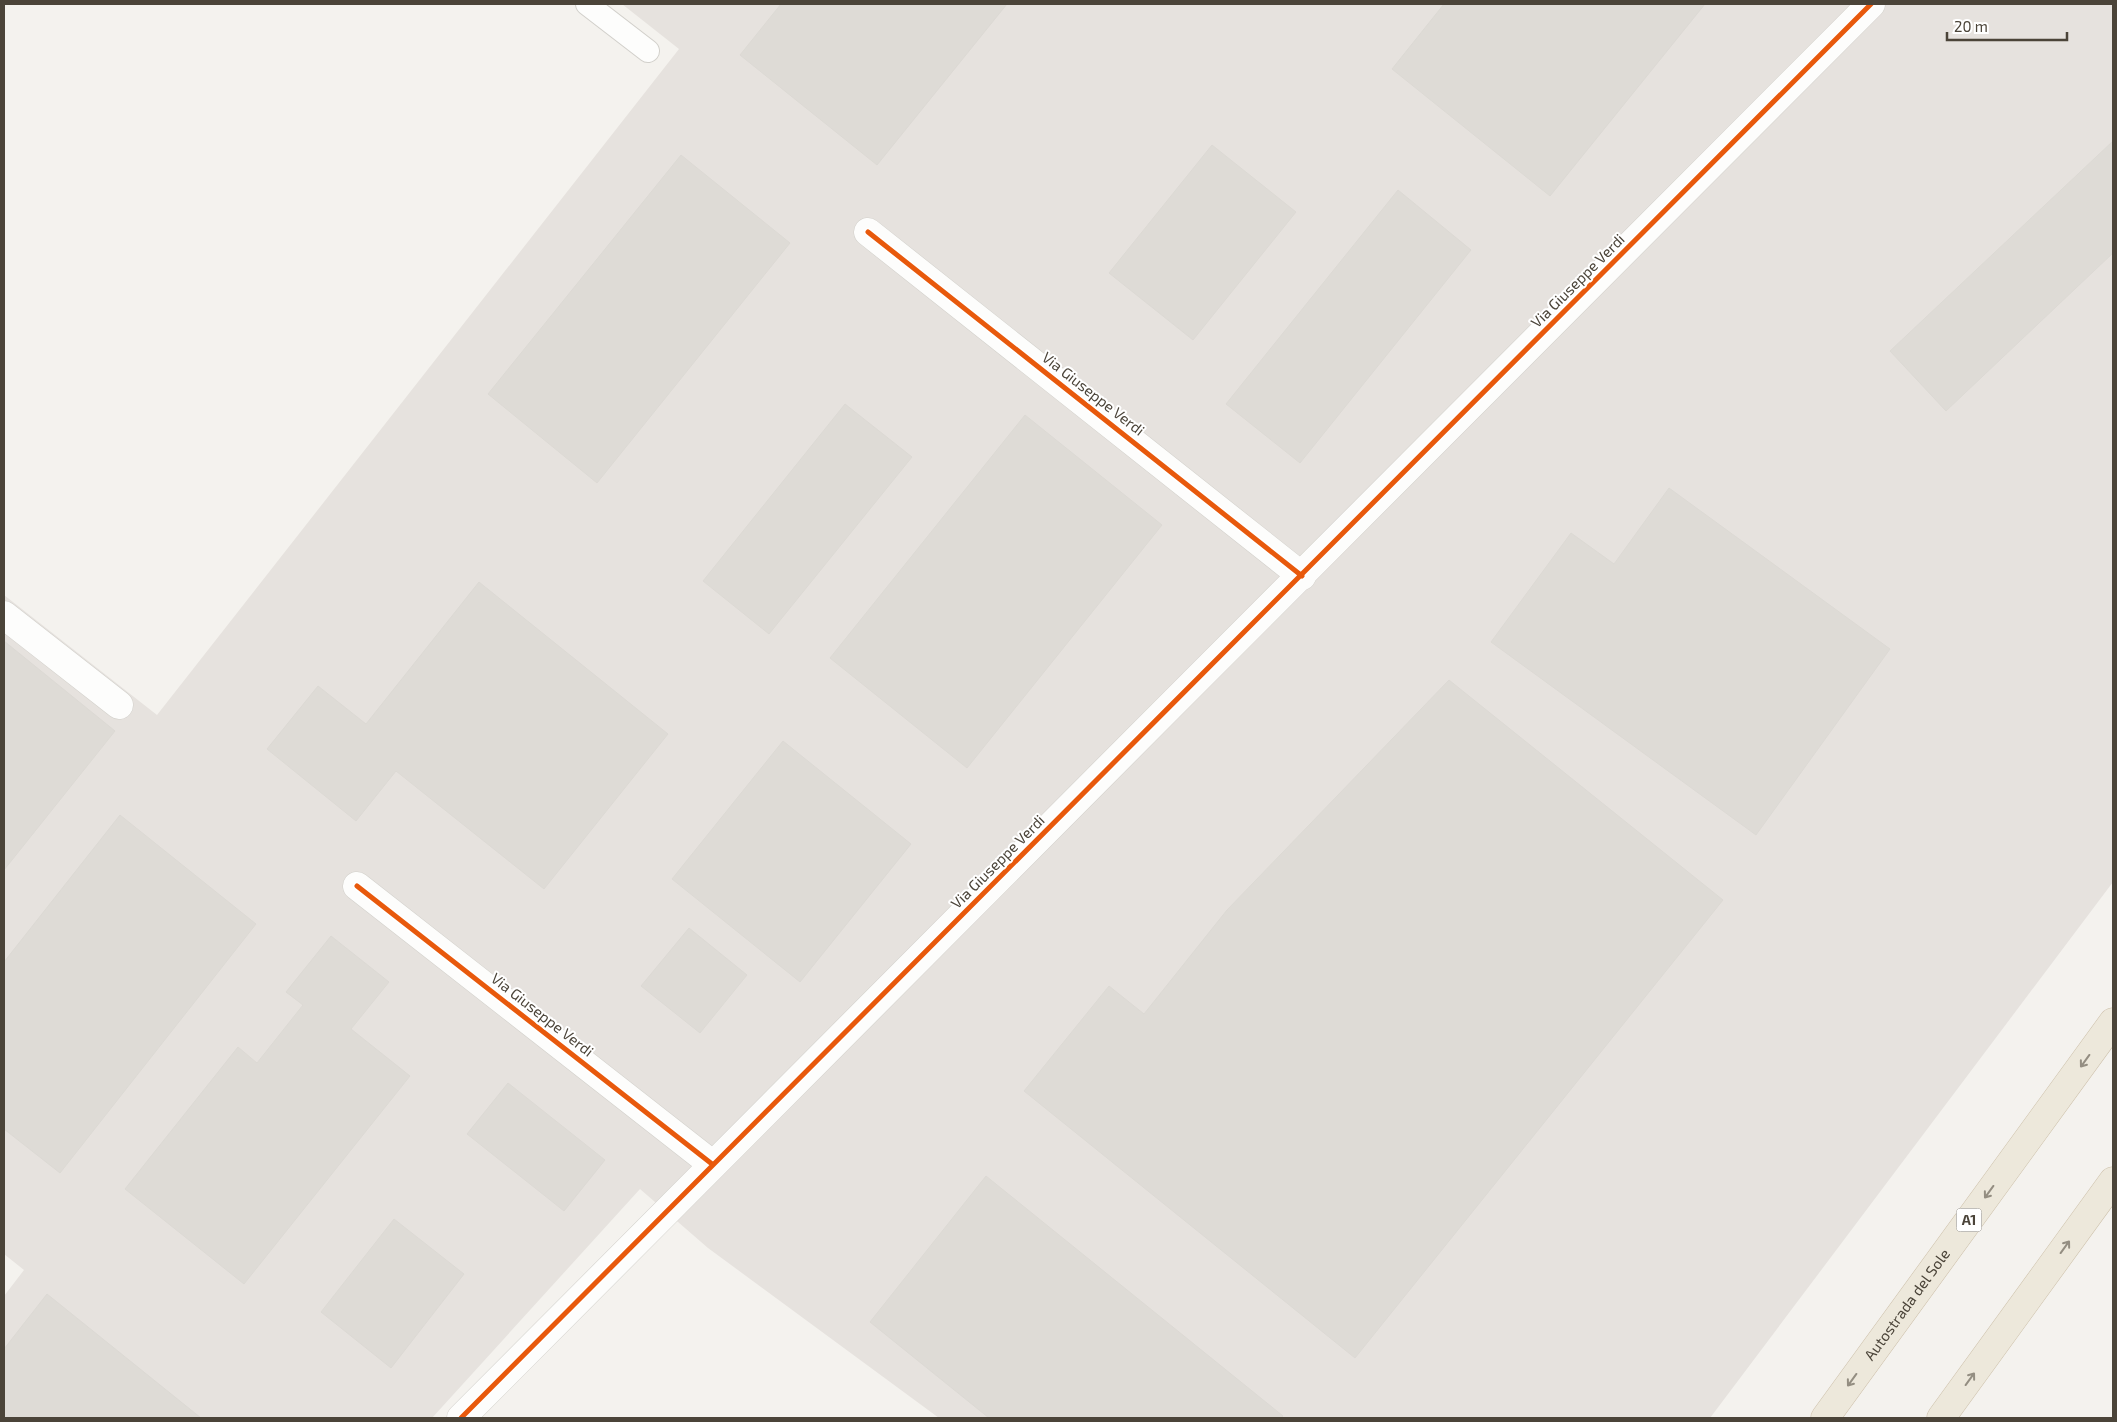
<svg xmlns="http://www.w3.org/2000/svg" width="2117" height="1422" font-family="'Exo 2',sans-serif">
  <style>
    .industrial { fill: #e6e2de }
    .building { fill: #dedbd6; stroke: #dcd9d4 }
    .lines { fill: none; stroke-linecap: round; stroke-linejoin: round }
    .lane-casing { stroke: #d2d0cb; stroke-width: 24 }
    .street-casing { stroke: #d2d0cb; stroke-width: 29 }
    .highway-casing { stroke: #ccbfa9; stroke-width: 29 }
    .lane { stroke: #fdfdfc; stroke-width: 22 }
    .street { stroke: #fdfdfc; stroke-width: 28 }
    .highway { stroke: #ede8db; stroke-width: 28 }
    .cycleway-casing { stroke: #fff; stroke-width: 8 }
    .cycleway { stroke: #e8590c; stroke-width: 5 }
    .oneway { stroke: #948e82 }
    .labels { text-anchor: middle; stroke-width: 4; stroke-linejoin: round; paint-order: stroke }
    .shield { fill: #fff; stroke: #817c74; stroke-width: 1 }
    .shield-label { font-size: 14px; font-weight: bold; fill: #4b4439 }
    .street-label { font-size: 15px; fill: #4b4439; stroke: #fff }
  </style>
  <rect width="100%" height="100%" fill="#f4f2ee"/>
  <path class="industrial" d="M622 4H2113V882L1710 1418H939L708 1248 640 1189 432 1418H4V1296L24 1270 4 1254V595L157 715 679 49Z"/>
  <path class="building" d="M781 4H1007L877 165 740 55Z
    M1444 4H1705L1550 196 1392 69Z
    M2113 141V253L1946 411 1890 351Z
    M1212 145 1296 212 1193 340 1109 273Z
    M681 155 790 243 597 483 488 394Z
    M1398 190 1471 250 1300 463 1226 404Z
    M845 404 912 457 769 634 703 581Z
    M1025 415 1162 525 967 768 830 658Z
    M1669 488 1890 649 1756 835 1491 642 1571 533 1614 564Z
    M479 582 668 734 544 889 396 771 356 821 267 749 318 686 366 724Z
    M4 641 115 731 4 870Z
    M1449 680 1723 900 1355 1358 1024 1091 1109 986 1144 1014 1227 910Z
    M783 741 911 844 800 982 672 879Z
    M120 815 256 924 60 1173 4 1129V962Z
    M689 928 747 975 700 1033 641 986Z
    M331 936 389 982 351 1029 410 1076 244 1284 125 1189 238 1047 257 1063 303 1005 286 992Z
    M508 1083 605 1160 564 1211 467 1134Z
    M986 1176 1283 1416 1281 1418H989L870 1322Z
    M394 1219 464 1274 391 1368 321 1312Z
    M47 1294 201 1418H4V1349Z"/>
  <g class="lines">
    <g class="lane-casing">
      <path id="lane" d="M587 4 648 51"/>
    </g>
    <g class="street-casing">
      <path id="street" d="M868 232 1302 576
        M4 615 119 705
        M357 886 712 1164
        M461 1418C929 945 1402 476 1871 4"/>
    </g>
    <g class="highway-casing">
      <g id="highway">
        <path id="s1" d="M1825 1418 2113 1022"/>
        <path d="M1941 1418 2113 1181"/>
      </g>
    </g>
    <use href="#lane" class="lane"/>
    <use href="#street" class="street"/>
    <use href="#highway" class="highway"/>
    <g class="cycleway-casing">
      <path id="cycleway" d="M868 232 1302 576
        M357 886 712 1164
        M461 1418C929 945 1402 476 1871 4"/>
    </g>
    <use href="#cycleway" class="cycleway"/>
  </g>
  <defs><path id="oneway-shaft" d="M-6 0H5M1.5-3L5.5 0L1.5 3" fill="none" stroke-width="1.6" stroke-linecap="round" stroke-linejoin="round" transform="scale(1.25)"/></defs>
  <g class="oneway">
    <use href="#oneway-shaft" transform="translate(2085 1061) rotate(126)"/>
    <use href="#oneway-shaft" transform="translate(1989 1192) rotate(126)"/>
    <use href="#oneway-shaft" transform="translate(2065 1247) rotate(-54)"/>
    <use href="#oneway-shaft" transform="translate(1970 1379) rotate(-54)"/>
    <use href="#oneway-shaft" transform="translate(1852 1380) rotate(126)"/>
  </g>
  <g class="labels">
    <rect class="shield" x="1956.5" y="1208.5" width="25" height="23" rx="4"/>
    <g class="shield-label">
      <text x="1969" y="1225">A1</text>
    </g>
    <g class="street-label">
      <text transform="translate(1578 281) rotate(-45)" y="5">Via Giuseppe Verdi</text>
      <text transform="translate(1093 394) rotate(38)" y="5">Via Giuseppe Verdi</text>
      <text transform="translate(998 862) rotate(-45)" y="5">Via Giuseppe Verdi</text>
      <text transform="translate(542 1015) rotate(38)" y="5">Via Giuseppe Verdi</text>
      <text dy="5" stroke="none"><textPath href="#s1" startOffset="140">Autostrada del Sole</textPath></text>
    </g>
  </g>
  <rect width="2117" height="1422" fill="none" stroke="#4b4439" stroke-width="10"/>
  <path d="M1947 32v8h120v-8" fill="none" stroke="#4b4439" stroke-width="2.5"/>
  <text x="1954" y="32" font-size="15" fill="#4b4439" stroke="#ffffff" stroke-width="4" paint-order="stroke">20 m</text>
</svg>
